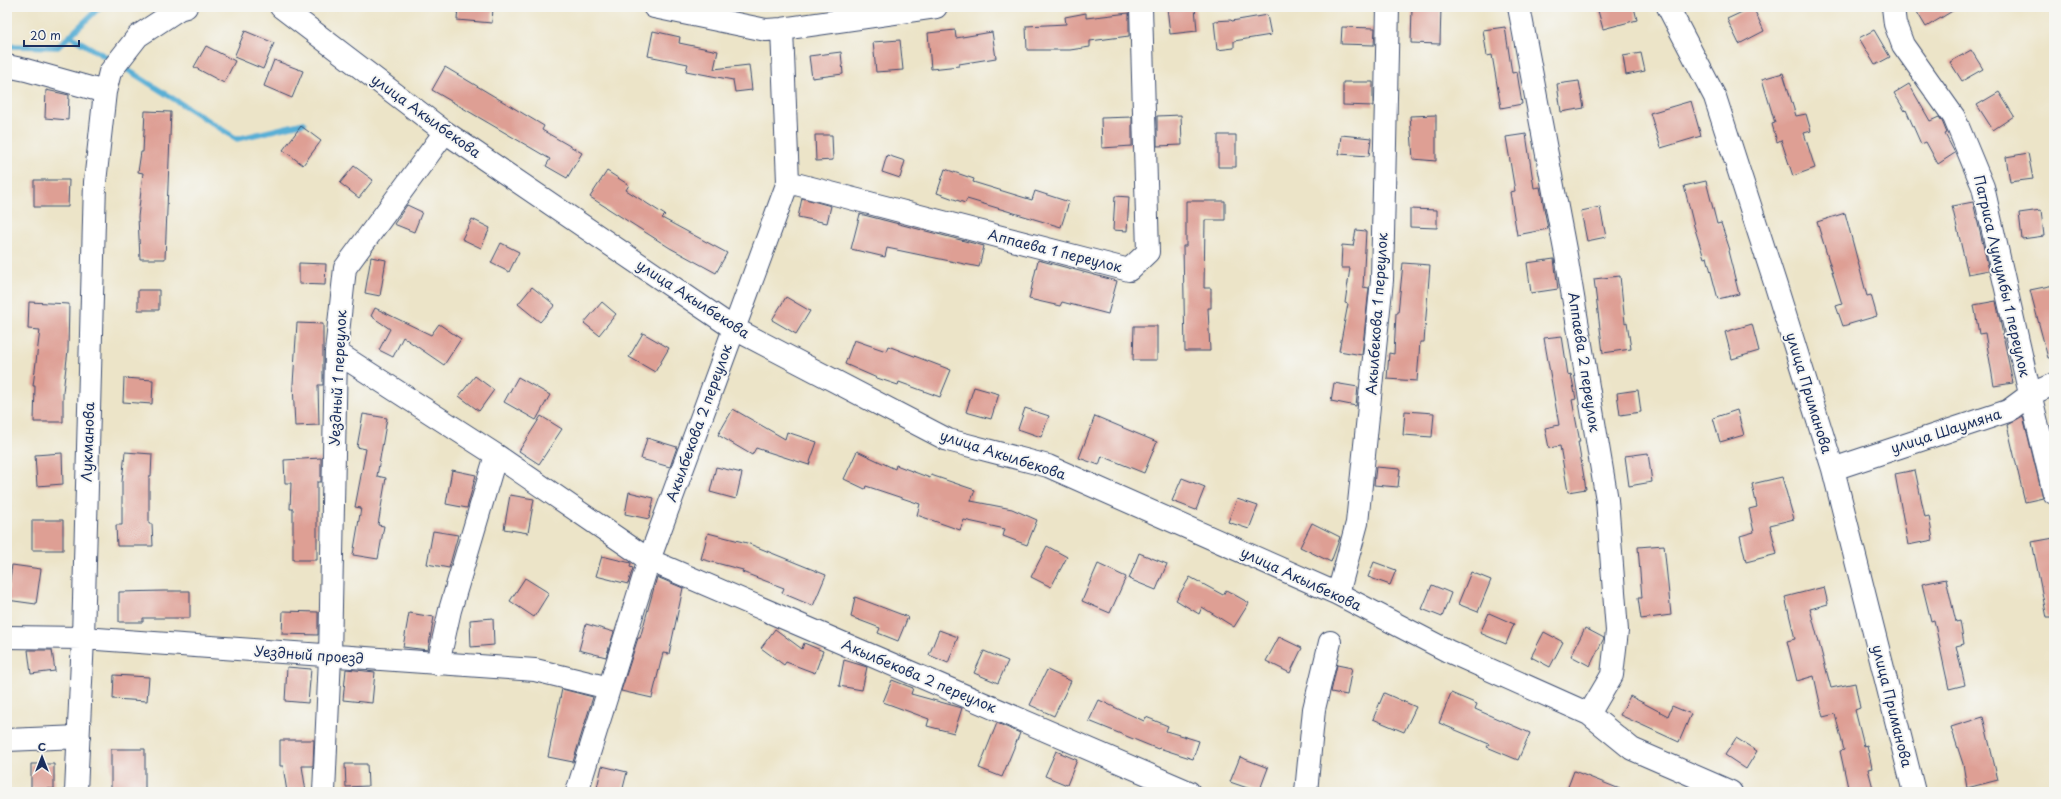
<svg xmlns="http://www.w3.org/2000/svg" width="2061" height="799" font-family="'Playpen Sans',sans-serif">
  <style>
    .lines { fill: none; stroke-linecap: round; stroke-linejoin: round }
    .stream { stroke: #58afd5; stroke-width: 5.5 }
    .building { fill: #de9f94 }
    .minor-casing { stroke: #3a4a6e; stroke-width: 24 }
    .minor { stroke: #fff; stroke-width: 22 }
    .labels { text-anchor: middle; stroke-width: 4; stroke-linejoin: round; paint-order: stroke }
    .street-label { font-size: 14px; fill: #1b2f5e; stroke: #f6f6f2 }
  </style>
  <rect width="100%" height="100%" fill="#f6f6f2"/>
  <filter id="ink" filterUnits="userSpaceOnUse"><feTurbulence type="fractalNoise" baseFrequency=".025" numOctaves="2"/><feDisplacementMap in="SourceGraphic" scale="8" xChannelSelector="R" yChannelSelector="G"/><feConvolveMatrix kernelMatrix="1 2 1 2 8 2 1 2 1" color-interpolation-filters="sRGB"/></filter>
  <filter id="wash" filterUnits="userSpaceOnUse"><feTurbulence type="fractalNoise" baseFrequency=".012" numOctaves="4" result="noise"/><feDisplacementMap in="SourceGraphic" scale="16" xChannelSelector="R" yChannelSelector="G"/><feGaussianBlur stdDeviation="0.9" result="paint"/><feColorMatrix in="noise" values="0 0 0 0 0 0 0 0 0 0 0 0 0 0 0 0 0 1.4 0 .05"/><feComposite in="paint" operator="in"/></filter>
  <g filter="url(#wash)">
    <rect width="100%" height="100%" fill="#ece4c8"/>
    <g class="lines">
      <path class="stream" d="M70 36 113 61
        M7 46 58 47 100 7
        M120 65 237 139 304 123"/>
    </g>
    <g id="blocks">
      <path class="building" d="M458 7H493L492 23 457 20Z
        M1167 7H1195L1197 31 1170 34Z
        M1412 7H1441L1440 44 1411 43Z
        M1597 7H1634L1637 20 1603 29Z
        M1753 7 1764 31 1739 44 1727 19Z
        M1914 7H1959L1926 27Z
        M1086 13V18L1129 13V36L1090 41V47L1070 50H1027L1026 26 1066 24 1065 17Z
        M1267 15 1271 35 1234 41V48L1217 50 1214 21 1231 20 1232 21Z
        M1342 27 1375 28 1374 45 1341 44Z
        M1505 27 1512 73 1517 72 1522 104 1501 108 1492 55 1487 56 1483 30Z
        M955 30 956 38 992 32 996 58 959 64V66L931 69 928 33Z
        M1874 30 1890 57 1875 65 1859 38Z
        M245 31 274 43 263 69 234 57Z
        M653 31 680 37 679 43 718 51 714 69 749 65 752 90 735 92 733 80 686 71 688 64 648 56Z
        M900 40 903 70 876 72 873 42Z
        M206 46 235 61 224 83 194 67Z
        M1971 50 1983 69 1962 81 1950 62Z
        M841 52 843 74 812 78 809 56Z
        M1641 53 1645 71 1626 75 1623 56Z
        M274 60 303 71 292 98 264 86Z
        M445 67 544 126 542 130 582 153 567 178 546 166 550 159 432 90Z
        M1783 73 1796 116 1806 114 1811 131 1804 133 1815 168 1793 176 1781 140 1777 142 1772 124 1775 123 1762 79Z
        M1579 81 1584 108 1561 112 1557 84Z
        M1343 82H1373V106L1343 105Z
        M1909 84 1930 121 1939 117 1942 121 1947 133 1945 134 1955 153 1938 164 1926 142 1921 144 1906 110 1905 111 1894 93Z
        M46 90 69 95 68 120 45 118Z
        M1999 92 2014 116 1993 130 1977 105Z
        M1691 101 1701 136 1661 148 1650 113Z
        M145 111 171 112 165 259H140L138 217 143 173 138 172 141 152H143Z
        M1181 115 1182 145 1157 146V116Z
        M1436 115V161L1413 159 1410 116Z
        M1132 117V146L1102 148 1101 118Z
        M301 126 321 141 303 165 283 150Z
        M1526 134 1534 188 1540 187 1548 229 1517 235 1510 192 1515 191 1506 137Z
        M815 135H832L833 160 816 161Z
        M1218 135H1236V167H1218Z
        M1341 135 1371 138 1369 156 1339 154Z
        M2028 153 2033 179 2010 182 2006 157Z
        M887 155 905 161 900 178 882 172Z
        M354 166 373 180 359 198 340 183Z
        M945 169 974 179 973 182 1032 200 1035 191 1069 202 1061 227 967 199 965 203 937 193Z
        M607 171 629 185 626 190 665 215 662 218 727 253 716 273 670 248 590 197Z
        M34 180H69L68 207H34Z
        M1706 181 1717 224 1721 223 1730 250 1728 251 1739 294 1718 299 1707 257 1704 258 1694 226 1684 186Z
        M1115 196 1129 197 1127 231 1113 230Z
        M802 198 831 206 827 223 798 217Z
        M1186 201H1225V220H1205L1204 288H1211V308H1208L1210 351H1185L1183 246H1186Z
        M1973 202 1989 270 1968 274 1952 206Z
        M407 205 422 212 414 232 394 224Z
        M1600 207 1606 237 1587 241 1581 211Z
        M1410 209 1437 210V228L1410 227Z
        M2041 210 2044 236 2022 239 2019 213Z
        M1845 213 1867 296 1871 295 1877 316 1843 326 1836 306 1842 304 1817 222Z
        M860 214 984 246 979 267 887 248 885 257 851 249Z
        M472 219 490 228 481 248 462 239Z
        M1356 230 1366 231 1363 287 1369 288 1362 355 1339 351 1348 304 1345 303 1350 268H1341L1342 245 1353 246Z
        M501 243 519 252 509 272 491 263Z
        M371 257 386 260 380 296 365 293Z
        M1554 259 1558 289 1531 293 1527 263Z
        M1038 260 1117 281 1108 314 1062 302 1060 306 1029 299Z
        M299 263 326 264 325 285 299 284Z
        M1403 263 1430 265 1424 342H1420L1417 381 1387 379 1389 353 1394 354 1396 313H1398Z
        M1620 276 1625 323 1627 322 1631 349 1603 353 1594 279Z
        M2054 285V357L2048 358 2030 290Z
        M532 287 555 305 540 322 518 304Z
        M138 290H159V310H138Z
        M786 297 810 311 796 334 772 320Z
        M1996 301 2013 383 1994 386 1985 333 1979 334 1974 305Z
        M29 302 69 304 68 350 63 392V422H34L35 386H33L40 330 28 329Z
        M602 302 616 314 599 335 584 323Z
        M375 308 431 335 439 324 461 339 444 365 403 337 393 357 379 350 390 329 371 316Z
        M297 323 323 324V385H318L319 425 295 426 293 384Z
        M1752 324 1759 351 1732 359 1725 332Z
        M1134 326H1157V360H1133Z
        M643 333 669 348 655 372 629 357Z
        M1562 336 1568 375 1571 374 1576 399 1572 400 1580 442H1578L1586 489 1568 492 1560 446 1549 448 1545 428 1559 425 1544 338Z
        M854 340 886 351 888 346 951 370 940 397 899 382 898 385 877 378 845 364Z
        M475 376 494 390 479 411 459 396Z
        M518 377 550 395 536 420 504 402Z
        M124 378 153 380 152 404 123 402Z
        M1334 383 1358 387 1356 406 1331 401Z
        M974 387 999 394 991 419 966 412Z
        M1638 390 1641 412 1620 415 1617 393Z
        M1025 408 1049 416 1041 437 1018 429Z
        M733 409 785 439 787 432 817 442 809 465 756 448 752 455 718 435Z
        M1737 410 1744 435 1720 442 1713 418Z
        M1405 411 1434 413 1432 437 1403 435Z
        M363 414 387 418 377 476 386 478 378 525 384 526 378 559 353 555 361 508 355 507 366 449 357 447Z
        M541 416 562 429 539 464 519 451Z
        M1095 416 1157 442 1144 473 1102 456 1099 465 1079 458Z
        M2023 416 2043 498 2025 502 2007 425Z
        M647 438 677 447 670 467 641 459Z
        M857 451 895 469 896 465 930 478 931 475 975 490 971 501 1012 509 1037 520 1027 545 1003 536 1005 529 964 520 960 530 917 515 920 504 866 486 865 489 844 479Z
        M125 452 152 454 151 476H149V524H152L153 546H117L116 525H122V482Z
        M62 453 63 484 37 486 35 455Z
        M1648 453 1652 482 1629 486 1625 456Z
        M321 458V482H317V560H293V509H290L291 483H285L284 460Z
        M716 467 742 473 736 499 710 492Z
        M1376 467 1400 469 1398 487 1374 485Z
        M452 470 476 475 467 508 446 504Z
        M1915 470 1925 517 1929 516 1933 540 1908 545 1895 474Z
        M1782 477 1794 519 1770 525 1777 554 1746 562 1740 536 1754 532 1749 509 1757 507 1752 484Z
        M1182 478 1205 487 1196 510 1172 501Z
        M629 492 654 498 649 519 625 514Z
        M510 495 534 499 528 533 504 529Z
        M1237 499 1258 506 1249 529 1228 522Z
        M32 520H63V550H32Z
        M1312 523 1340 537 1331 562 1300 547Z
        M433 531 458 535 449 568 427 564Z
        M708 533 747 543 826 575 813 606 782 593 784 588 742 572 743 570 701 559Z
        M2054 538V618H2047L2032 542Z
        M1664 545 1671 615 1641 619 1638 598H1642L1638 547Z
        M1047 546 1067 557 1051 587 1031 577Z
        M1139 553 1167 564 1156 590 1129 579Z
        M602 556 631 563 630 567 633 568 628 584 596 576Z
        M1374 562 1396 570 1390 585 1368 577Z
        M1098 564 1126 577 1110 613 1082 601Z
        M12 565 41 569 36 604 7 600Z
        M1471 572 1491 580 1478 612 1458 604Z
        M657 577 683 588 669 654 663 653 652 698 621 691 638 638H640Z
        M1190 577 1223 595 1226 590 1249 603 1234 627 1202 607 1199 614 1176 600Z
        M525 578 549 593 534 617 510 601Z
        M1946 579 1956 622 1960 621 1964 644 1956 646 1965 685 1949 689 1934 620 1931 621 1922 584Z
        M1432 585 1451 593 1442 617 1422 609Z
        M1824 587 1828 604 1810 609 1831 688 1855 683 1860 708 1855 710 1864 746 1867 745 1872 768 1868 769 1874 792H1849L1840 751 1844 750 1835 714 1823 717 1814 676 1797 681 1787 641 1795 639 1785 597Z
        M164 591H190V618H143V622H119V592Z
        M855 597 908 617 898 641 878 633 880 628 851 617Z
        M283 611 318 612V635L282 634Z
        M409 613 434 617 428 650 403 647Z
        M1489 613 1514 624 1506 644 1480 633Z
        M493 618 494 645 471 647 470 620Z
        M586 624 614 632 606 657 579 650Z
        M1585 628 1604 638 1590 666 1571 656Z
        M775 629 802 649 804 643 823 651 815 673 786 662 784 665 761 648Z
        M939 630 958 637 948 663 929 655Z
        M1544 632 1563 642 1550 667 1531 657Z
        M1279 637 1302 648 1290 673 1266 661Z
        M28 650H52L55 671 31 674Z
        M984 651 1008 661 998 683 974 673Z
        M844 660 867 667 862 690 839 686Z
        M1337 665 1352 668 1347 695 1331 692Z
        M287 667 311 669 308 703 285 701Z
        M346 669 375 672 372 703 343 700Z
        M1047 670 1071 681 1054 716 1030 705Z
        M114 675 149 677 147 701 113 699Z
        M892 680 913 688 911 694 962 708 954 733 927 726 929 719 883 702Z
        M562 689 593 697 573 762 548 757Z
        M1384 693 1416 707 1404 732 1373 719Z
        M1451 693 1477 704 1475 709 1530 733 1518 760 1487 747 1489 744 1439 723Z
        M1630 696 1668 716 1672 706 1691 714 1679 742 1620 715Z
        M1099 700 1144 721 1146 717 1168 726 1166 731 1199 741 1193 759 1159 748 1158 749 1089 721Z
        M1983 717 1998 780 1967 788 1963 764 1951 727Z
        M997 723 1020 733 1002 777 979 768Z
        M1736 738 1757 751 1746 769 1725 755Z
        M280 740H314L313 766H302L306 792H287L283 766H280Z
        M111 749H145V792H111Z
        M1056 751 1077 760 1067 785 1045 776Z
        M1240 757 1268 768 1259 792 1230 782Z
        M31 764H54V789L31 788Z
        M345 764H367L368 786 346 787Z
        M602 766 627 772 622 792H596Z
        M1574 771 1625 791V792H1566Z"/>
    </g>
  </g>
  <g filter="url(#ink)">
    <use href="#blocks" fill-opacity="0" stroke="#3a4a6e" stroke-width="1"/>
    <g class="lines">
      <g class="minor-casing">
        <path id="minor" d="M281 7 445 132 733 328 948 440 1048 466 1338 594 1448 651 1589 714 1632 749 1731 792
          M654 7 766 30 782 29 936 7
          M1519 7 1566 255 1607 500 1617 631 1612 675 1589 714
          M1668 7 1715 97 1776 286 1833 469 1914 792
          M1893 7 1895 24 1903 45 1954 117 1983 187 2027 381 2054 493
          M7 66 26 70 105 92
          M788 182 1129 270 1148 252 1141 7
          M336 352 496 455 649 560 1189 792
          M1833 469 2008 411 2031 394 2054 384
          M1338 594 1357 523 1382 280 1388 7
          M7 637 83 638 535 670 609 688
          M438 664 450 610 496 455
          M7 740 79 737
          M76 792 83 638 95 182 105 92 110 72 138 36 179 9 186 7
          M324 792 330 657 336 352 345 268 445 132
          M577 792 649 560 788 182 782 29
          M1306 792 1314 709 1330 642"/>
      </g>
      <use href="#minor" class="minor"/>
    </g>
  </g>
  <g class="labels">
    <g class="street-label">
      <text transform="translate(426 116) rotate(36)" y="5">улица Акылбекова</text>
      <text transform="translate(1055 251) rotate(14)" y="5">Аппаева 1 переулок</text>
      <text transform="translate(2002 276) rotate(77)" y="5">Патриса Лумумбы 1 переулок</text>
      <text transform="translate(693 299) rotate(33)" y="5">улица Акылбекова</text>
      <text transform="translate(1377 314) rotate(-86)" y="5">Акылбекова 1 переулок</text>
      <text transform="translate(1584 362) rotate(81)" y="5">Аппаева 2 переулок</text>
      <text transform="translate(338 378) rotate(-87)" y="5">Уездный 1 переулок</text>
      <text transform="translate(1809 393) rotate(73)" y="5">улица Приманова</text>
      <text transform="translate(699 423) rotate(-70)" y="5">Акылбекова 2 переулок</text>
      <text transform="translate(1946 431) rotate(-18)" y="5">улица Шаумяна</text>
      <text transform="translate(88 442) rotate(-88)" y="5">Лукманова</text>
      <text transform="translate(1003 455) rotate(18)" y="5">улица Акылбекова</text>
      <text transform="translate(1301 579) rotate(25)" y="5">улица Акылбекова</text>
      <text transform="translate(309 655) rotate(4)" y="5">Уездный проезд</text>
      <text transform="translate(919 676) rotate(23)" y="5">Акылбекова 2 переулок</text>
      <text transform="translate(1892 706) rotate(76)" y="5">улица Приманова</text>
    </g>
  </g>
  <rect width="2061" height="799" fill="none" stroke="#f6f6f2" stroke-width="24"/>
  <g transform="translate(42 757)" stroke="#f6f6f2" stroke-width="3" paint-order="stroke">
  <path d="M0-3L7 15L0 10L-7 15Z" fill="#1b2f5e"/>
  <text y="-6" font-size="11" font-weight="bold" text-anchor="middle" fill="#1b2f5e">С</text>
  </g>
  <path d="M24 40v6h55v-6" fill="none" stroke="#1b2f5e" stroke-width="2"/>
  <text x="30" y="40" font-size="12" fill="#1b2f5e" stroke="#f6f6f2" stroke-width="3" paint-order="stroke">20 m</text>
</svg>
